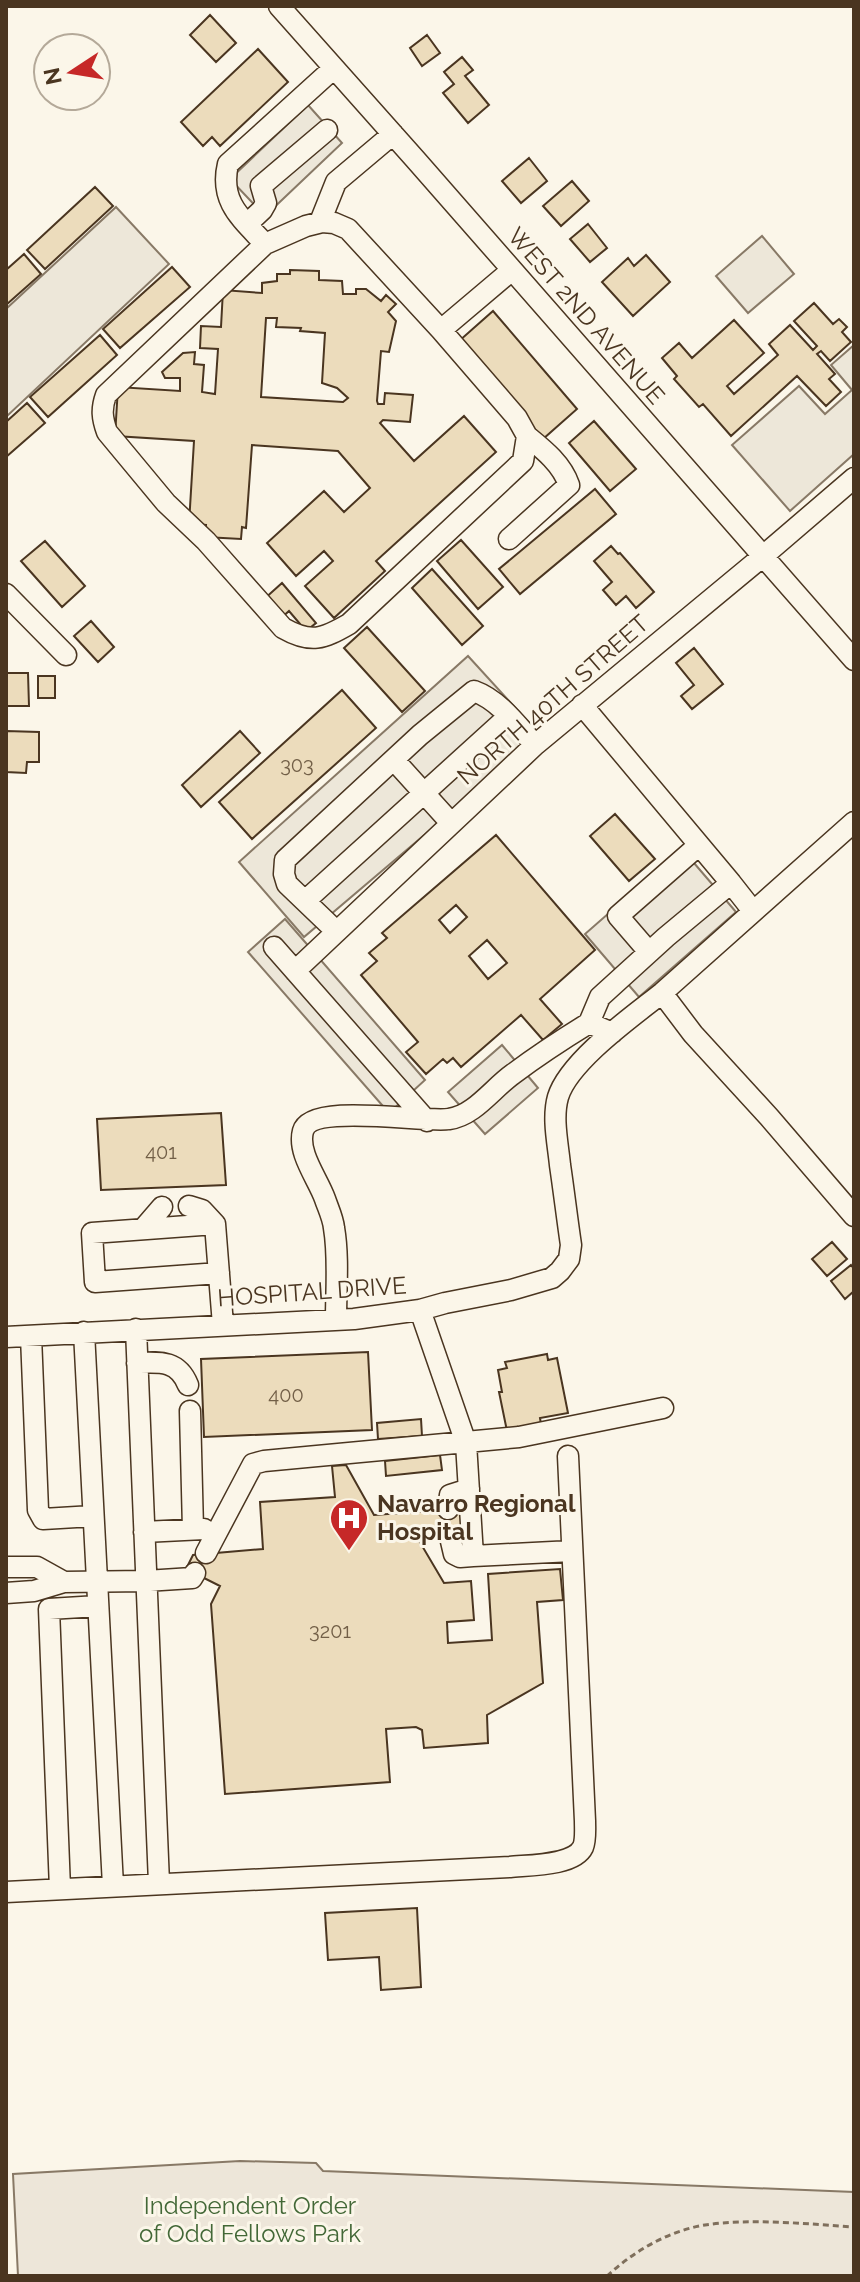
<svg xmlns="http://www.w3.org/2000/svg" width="860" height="2282" font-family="Raleway,sans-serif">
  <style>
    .green { fill: #ede6d9; stroke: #887966; stroke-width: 2 }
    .parking { fill: #ede7d9; stroke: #887966; stroke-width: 2 }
    .building { fill: #ecdcbc; stroke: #4a3520; stroke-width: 2; fill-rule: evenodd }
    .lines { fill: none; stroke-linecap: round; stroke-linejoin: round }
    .minor-casing { stroke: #4a3520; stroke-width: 23 }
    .path { stroke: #7f6f5c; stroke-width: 3; stroke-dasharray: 6 4; stroke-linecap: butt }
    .minor { stroke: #fbf6e9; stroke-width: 20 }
    .labels { text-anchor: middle; stroke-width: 6; stroke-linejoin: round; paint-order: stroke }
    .number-label { font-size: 20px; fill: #725f47 }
    .street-label { font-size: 24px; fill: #4a3520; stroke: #fbf6e9 }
    .poi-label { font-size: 24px; font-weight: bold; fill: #4a3520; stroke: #fbf6e9; text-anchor: start }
    .park-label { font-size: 24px; fill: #436837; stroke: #fbf6e9 }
  </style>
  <rect width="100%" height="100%" fill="#fbf6e9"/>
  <path class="green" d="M240 2161 316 2163 323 2171 854 2192V2276H18L13 2174Z"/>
  <path class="parking" d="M308 105 342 143 265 216 230 179Z
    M116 207 169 264 6 417V309Z
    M762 236 794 274 748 313 716 276Z
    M854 345V454L790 511 732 445 799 386 825 414 852 390 831 365Z
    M468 656 541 736 304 937 239 862Z
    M682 849 736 912 639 997 585 934Z
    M285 919 425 1080 389 1113 248 952Z
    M502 1045 538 1088 485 1134 448 1092Z"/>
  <path class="building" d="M210 15 236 43 216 62 190 35Z
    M427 35 440 53 422 66 410 48Z
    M258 49 288 82 220 146 212 137 203 146 181 122Z
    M462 57 473 70 465 76 489 105 468 123 443 93 454 84 444 72Z
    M529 158 547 181 521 203 502 181Z
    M572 181 589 201 561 226 543 206Z
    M95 187 113 206 45 269 27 250Z
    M588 224 607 248 590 262 570 239Z
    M24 254 41 274 6 305V270Z
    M646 255 670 282 633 316 602 282 628 258 634 266Z
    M172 267 190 287 120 348 103 329Z
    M290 270 319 271V280L342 281 343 294H356V289H366L381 301 386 295 396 304 388 312 396 321 389 352 381 351 377 401 378 404H384L385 393 413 395 410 422 383 420 380 423 414 461 464 416 496 452 376 561 385 571 334 618 305 586 333 561 324 551 296 576 267 543 324 491 344 512 370 488 338 451 252 445 246 528 242 527 241 539 205 537 206 525 189 524 194 441 115 436 118 387 180 391V378H165L162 372 183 353 195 352 194 364 204 365 202 392 215 394 218 349 200 348 201 326 221 327 223 290 262 293V283L277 281V274H290ZM266 318H277L276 327 301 328 300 331 325 333 322 383 337 388 348 398 343 402 261 397Z
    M814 303 833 324 839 319 847 327 842 332 851 342 830 361 821 351 817 354 835 374 829 379 841 392 826 406 797 376 731 436 703 404 699 407 674 379 677 376 662 358 679 343 692 358 734 320 764 353 727 386 734 394 778 355 769 344 790 325 813 350 817 346 794 321Z
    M493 311 577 409 543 439 459 341Z
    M100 335 117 355 48 417 30 397Z
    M27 403 45 423 6 457V422Z
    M594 421 636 469 610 491 569 443Z
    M595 489 616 514 520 594 499 569Z
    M461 540 503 587 478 609 437 561Z
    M45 541 85 586 62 607 21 561Z
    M611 546 618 554 620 553 654 592 636 608 626 596 616 605 603 590 612 582 594 561Z
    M432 569 483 626 462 645 412 588Z
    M282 583 316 623 306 631 289 611 280 619 263 600Z
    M91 621 114 647 98 662 74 636Z
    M367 627 425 691 402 712 344 648Z
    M694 648 723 684 692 709 681 696 694 685 676 663Z
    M6 673H28L29 706H6Z
    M38 676H55V698H38Z
    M342 690 376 728 252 839 219 802Z
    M6 731 39 732V762H27L26 773 6 772Z
    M240 731 260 753 201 807 182 785Z
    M615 814 655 859 629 881 590 836Z
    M496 835 595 950 540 999 562 1024 543 1040 521 1015 461 1067 453 1058 447 1063 443 1059 426 1074 406 1052 418 1042 361 975 377 961 369 953 387 938 382 933ZM456 905 467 917 450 933 439 920ZM487 940 507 963 488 979 469 956Z
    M221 1113 226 1185 101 1190 97 1119Z
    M832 1242 847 1259 827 1276 812 1259Z
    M851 1265 854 1269V1291L845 1299 831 1281Z
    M368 1352 372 1430 204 1437 201 1359Z
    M547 1354 548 1360 557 1358 568 1413 540 1418 541 1424 507 1431 499 1392H502L498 1370 507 1368 505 1362Z
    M421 1419 422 1436 378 1439 377 1423Z
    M440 1455 442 1470 386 1476 385 1461Z
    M346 1465 374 1515 461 1509 463 1536 418 1539 444 1583 471 1581 474 1620 447 1622 448 1643 492 1640 488 1574 560 1569 563 1600 537 1602 543 1683 487 1715 488 1743 424 1748 422 1730 416 1727 386 1729 390 1782 225 1794 211 1604 220 1586 186 1569 193 1555 263 1549 260 1502 335 1497 332 1466Z
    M417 1908 421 1987 381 1990 379 1957 328 1960 325 1913Z"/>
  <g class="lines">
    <g class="minor-casing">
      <path id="minor" d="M279 6 415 159 854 660
        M320 222 336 182 393 134
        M247 224 262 210 266 203 261 186 327 130
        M265 244C242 219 219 202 228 164L334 68
        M441 330 348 229 334 223 322 222 306 226 265 244 106 395C101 409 102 418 107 432L166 503 206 541 283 628C311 644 323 639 349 624L523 461 527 436 517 418 441 330 512 270
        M509 539 569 485C562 464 543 449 527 436
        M6 594 66 655
        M582 705 731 883
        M394 760 451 823
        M305 901 509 716
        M336 931 287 884 284 874 285 860 420 735 474 691C499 700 517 725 535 745
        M274 947 427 1121
        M649 952 618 916 699 845
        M295 971 535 745 762 557 854 478
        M662 993 693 1034 769 1117 854 1216
        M589 1023 600 997 666 937 731 883 753 911
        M189 1206 202 1210 215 1224
        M143 1229 162 1207
        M219 1273 95 1282 92 1233 215 1224 223 1325
        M420 1310 466 1443 473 1556 572 1551
        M336 1319C336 1290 339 1257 334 1228 333 1218 328 1208 325 1199 318 1179 297 1153 303 1131 311 1102 423 1123 449 1119 474 1116 493 1088 513 1074 537 1056 563 1039 589 1023L612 1033
        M136 1329 159 1883
        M84 1332 113 1886
        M31 1336 38 1510 43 1519 93 1516
        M6 1337 354 1319 420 1310 445 1303 511 1290 552 1278 560 1271 569 1259 571 1245C567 1218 564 1192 560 1165 558 1144 552 1118 558 1097 569 1061 633 1016 662 993L854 822
        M137 1363C160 1362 178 1360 188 1385
        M190 1411 193 1529
        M448 1509 450 1495 469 1489
        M144 1532 204 1529
        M450 1537 454 1554 460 1557 473 1556
        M206 1553 253 1464 264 1461 519 1437 663 1408
        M6 1567H37L64 1582
        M6 1593 34 1591 64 1582 146 1581 192 1578 195 1573
        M60 1889 49 1609 98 1606
        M6 1892 510 1867C528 1865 574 1866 583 1847 586 1840 585 1829 585 1821L568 1456"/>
    </g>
    <path class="path" d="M607 2276C634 2251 668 2231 705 2225 751 2218 808 2224 854 2227"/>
    <use href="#minor" class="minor"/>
  </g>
  <defs>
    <g id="hospital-pin" transform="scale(2)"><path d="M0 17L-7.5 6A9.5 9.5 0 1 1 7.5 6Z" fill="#c62828" stroke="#fbf6e9"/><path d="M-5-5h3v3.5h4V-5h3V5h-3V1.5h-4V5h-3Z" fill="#fff"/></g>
  </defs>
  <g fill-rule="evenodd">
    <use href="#hospital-pin" x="349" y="1518"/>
  </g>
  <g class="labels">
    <g class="number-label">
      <text x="297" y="772">303</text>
      <text x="161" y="1159">401</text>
      <text x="286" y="1402">400</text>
      <text x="330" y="1638">3201</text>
    </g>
    <g class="street-label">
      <text transform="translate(586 316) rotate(49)" y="8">WEST 2ND AVENUE</text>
      <text transform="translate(553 700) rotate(-41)" y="8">NORTH 40TH STREET</text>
      <text transform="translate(312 1292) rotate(-4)" y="8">HOSPITAL DRIVE</text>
    </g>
    <g class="poi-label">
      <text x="377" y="1512">Navarro Regional<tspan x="377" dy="28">Hospital</tspan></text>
    </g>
    <g class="park-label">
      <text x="250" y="2214">Independent Order<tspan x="250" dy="28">of Odd Fellows Park</tspan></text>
    </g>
  </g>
  <rect width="860" height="2282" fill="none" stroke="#4a3520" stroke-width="16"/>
  <g transform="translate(72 72) rotate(258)"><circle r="38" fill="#fbf6e9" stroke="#b4a999" stroke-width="2"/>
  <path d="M0-6L14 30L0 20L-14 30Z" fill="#c62828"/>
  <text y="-12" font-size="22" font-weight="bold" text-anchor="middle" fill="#4a3520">N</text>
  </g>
</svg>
